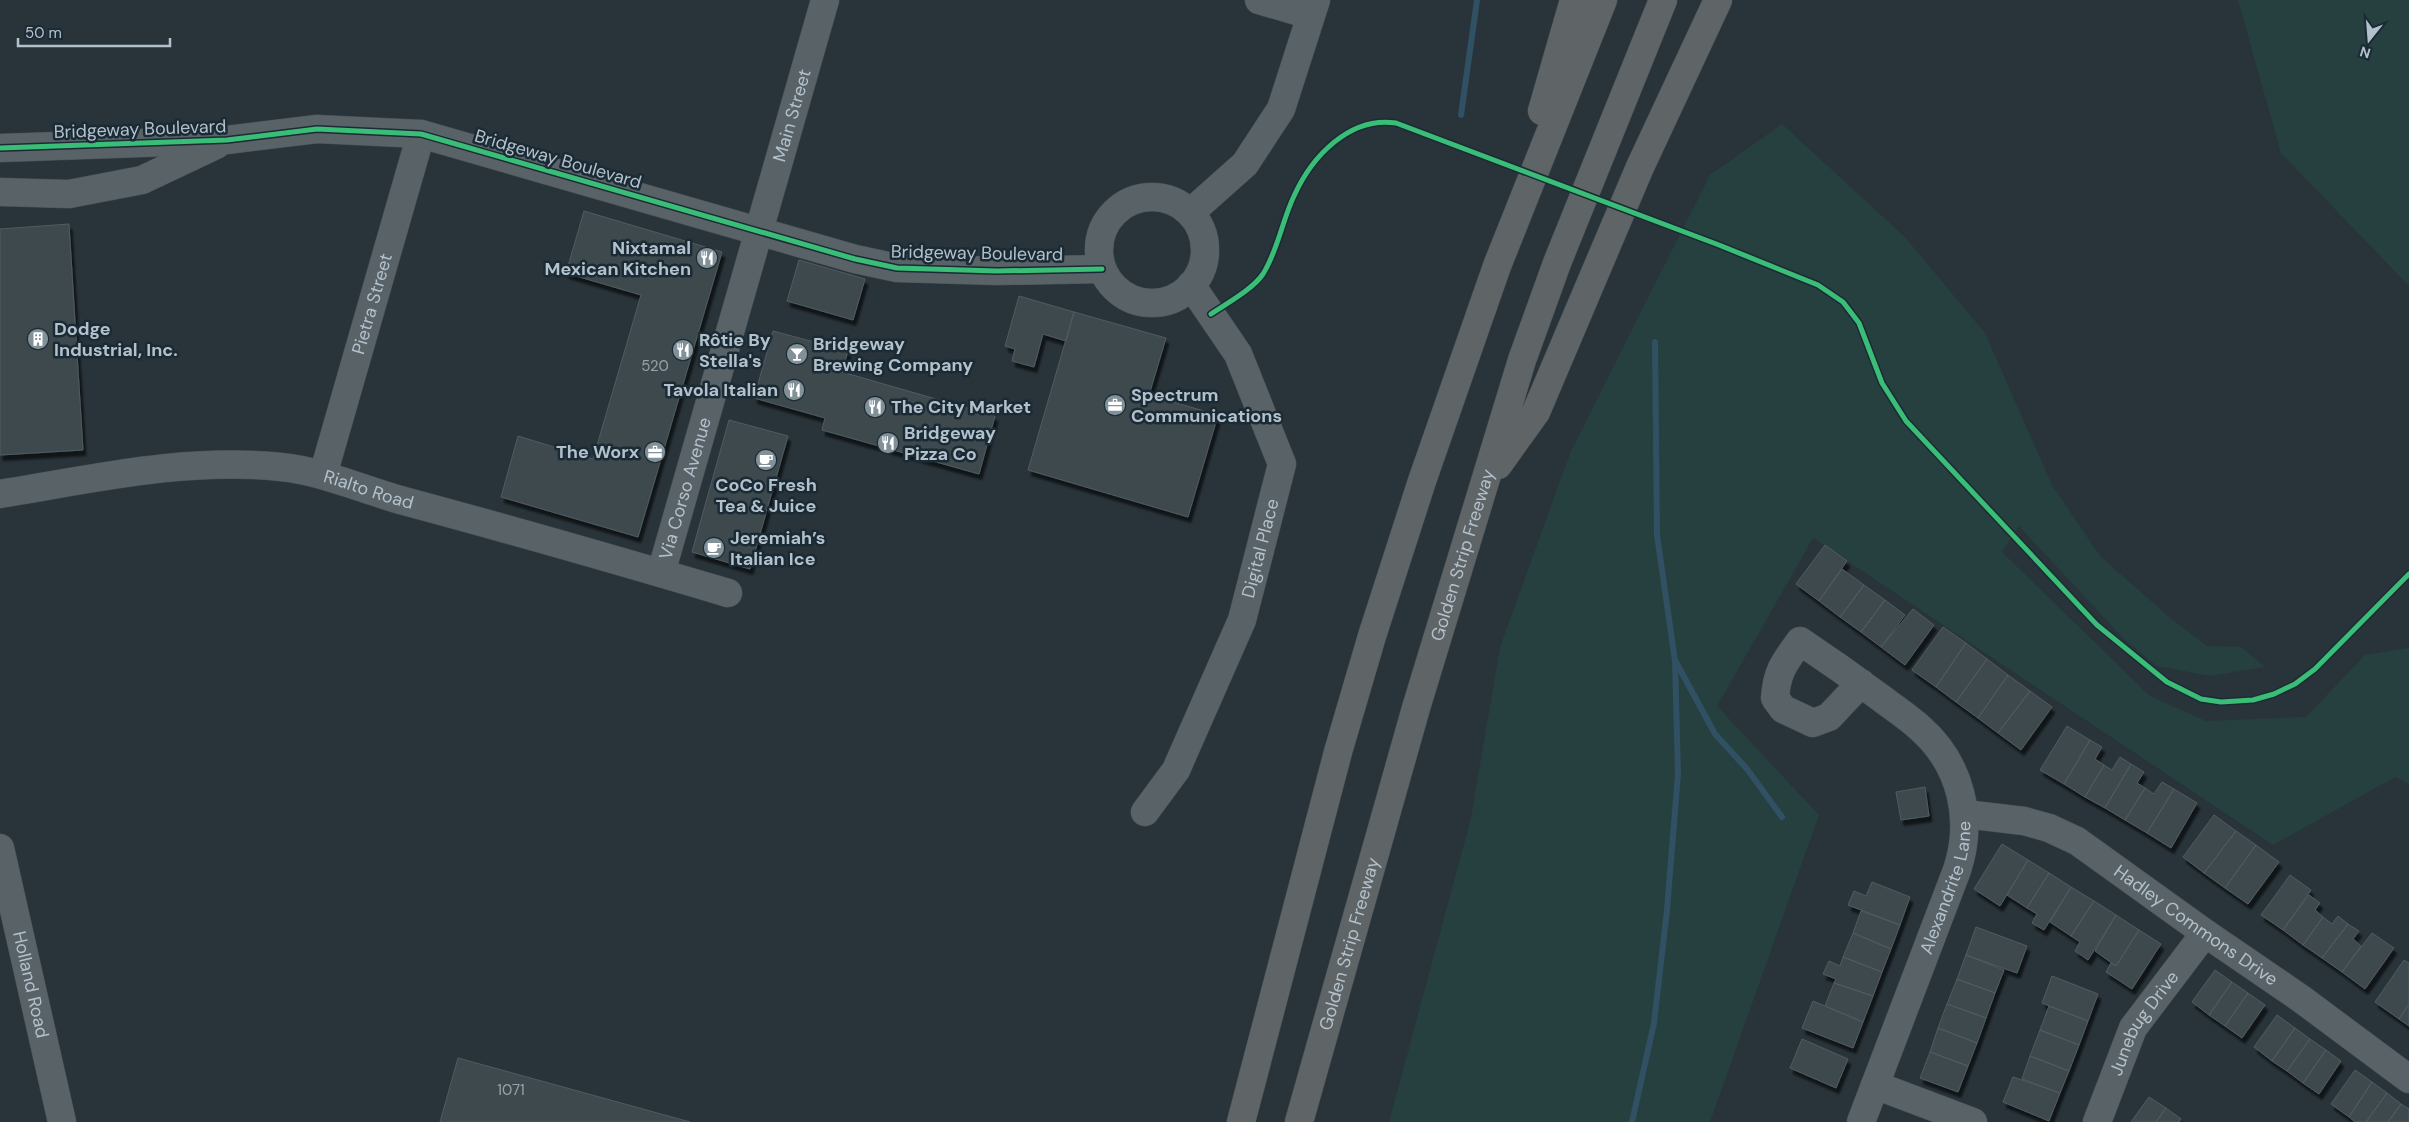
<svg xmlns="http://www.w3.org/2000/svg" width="2409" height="1122" font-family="'DM Sans',sans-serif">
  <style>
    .green { fill: #25403e }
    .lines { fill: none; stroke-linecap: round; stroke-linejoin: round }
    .stream { stroke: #315064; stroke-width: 6 }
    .building { fill: #3e484d; stroke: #515b61; filter: url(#shadow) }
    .minor-casing { stroke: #474f54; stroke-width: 29 }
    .highway-casing { stroke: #464f55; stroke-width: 29 }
    .minor { stroke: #596267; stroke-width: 28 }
    .highway { stroke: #5f6467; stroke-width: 28 }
    .cycleway-casing { stroke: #1b2b36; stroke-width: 8 }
    .cycleway { stroke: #3abd76; stroke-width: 5 }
    .labels { text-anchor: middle; stroke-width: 5; stroke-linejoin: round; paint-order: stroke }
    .number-label { font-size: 15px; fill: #95a3ac }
    .street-label { font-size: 18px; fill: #b2c1cb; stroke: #1b2b36 }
    .poi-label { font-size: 18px; font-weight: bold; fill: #b2c1cb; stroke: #1b2b36; text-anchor: start }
  </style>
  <defs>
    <filter id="shadow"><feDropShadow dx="3" dy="5.5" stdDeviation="1" flood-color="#0009"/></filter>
  </defs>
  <rect width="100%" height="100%" fill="#29343a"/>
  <path class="green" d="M2238 0H2409V286L2281 153Z
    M1782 124 1905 237 1985 333 2052 485 2100 556 2169 617 2207 646 2241 647 2265 667 2210 676 2157 666 2124 639 2019 526 2002 552 2150 696 2206 721 2306 717 2365 655 2409 648V784L2395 777 2273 845 1813 538 1717 706 1819 815 1710 1122H1389L1471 818 1500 647 1571 451 1710 175Z"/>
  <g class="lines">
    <path class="stream" d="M1461 115 1477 0
      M1676 662 1715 734 1747 769 1782 817
      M1632 1122 1654 1023 1667 910 1678 774 1675 661 1657 535 1655 342"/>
  </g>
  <path class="building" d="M584 211 722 252 638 537 501 497 518 436 593 459 641 295 566 273Z
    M69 224 83 450 0 455V229Z
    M799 260 865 279 853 320 787 301Z
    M1019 296 1074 312 1066 341 1043 334 1034 367 1012 361 1015 349 1005 346Z
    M1074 312 1166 338 1149 395 1218 415 1188 517 1028 470Z
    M773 331 848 351 842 372 995 416 979 474 822 430 825 418 754 398Z
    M729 420 788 436 750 569 692 552Z
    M1825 545 1847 561 1819 601 1796 584Z
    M1842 569 1864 585 1840 617 1819 601Z
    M1864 585 1885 600 1861 632 1840 617Z
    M1885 600 1905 615 1881 647 1861 632Z
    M1913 609 1934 625 1905 665 1881 647Z
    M1943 627 1966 643 1936 687 1912 670Z
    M1966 643 1987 659 1956 702 1936 687Z
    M1987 659 2008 675 1978 718 1956 702Z
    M2008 675 2030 691 1998 733 1978 718Z
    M2030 691 2052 707 2021 750 1998 733Z
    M2067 726 2090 740 2064 784 2040 770Z
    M2090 740 2102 747 2095 759 2104 765 2085 797 2064 784Z
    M2120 757 2131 764 2105 808 2085 797 2104 765 2112 770Z
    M2131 764 2144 772 2137 783 2145 788 2125 820 2105 808Z
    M2162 782 2174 789 2147 833 2125 820 2145 788 2154 794Z
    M1925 787 1929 816 1901 820 1896 792Z
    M2174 789 2197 803 2171 848 2147 833Z
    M2214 815 2236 831 2204 873 2183 857Z
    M2236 831 2256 845 2225 888 2204 873Z
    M2002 844 2028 860 2000 906 1974 889Z
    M2256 845 2279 862 2248 904 2225 888Z
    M2028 860 2049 873 2027 908 2007 895Z
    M2049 873 2071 887 2044 930 2032 923 2037 914 2027 908Z
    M2290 875 2311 890 2283 930 2261 915Z
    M1872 882 1910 897 1900 925 1848 905 1854 891 1866 896Z
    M2071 887 2094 901 2071 936 2050 922Z
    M2309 895 2320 903 2315 910 2323 917 2303 945 2283 930Z
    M2094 901 2116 915 2088 960 2075 951 2080 942 2071 936Z
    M1861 911 1900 925 1891 949 1853 933Z
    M2116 915 2139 930 2116 966 2095 951Z
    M2338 916 2348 924 2322 958 2303 945 2323 917 2332 924Z
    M2348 924 2359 931 2353 939 2361 946 2342 972 2322 958Z
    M1976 927 2027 946 2017 973 1966 955Z
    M2139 930 2161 944 2132 989 2106 972 2111 963 2116 966Z
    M1853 933 1891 949 1882 972 1843 957Z
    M2372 933 2394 948 2365 989 2342 972Z
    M1966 955 2004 970 1995 993 1957 979Z
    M1843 957 1882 972 1873 996 1834 983 1836 979 1823 974 1829 961 1840 966Z
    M2404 960 2409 963V1004L2399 1019 2375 1002Z
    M2215 970 2232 982 2209 1015 2192 1002Z
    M2052 976 2098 994 2088 1021 2042 1003Z
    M1957 979 1995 993 1986 1018 1947 1004Z
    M2232 982 2248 993 2225 1026 2209 1015Z
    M1834 983 1873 996 1863 1022 1825 1006Z
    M2248 993 2265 1005 2242 1038 2225 1026Z
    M1813 1001 1863 1022 1853 1048 1802 1028Z
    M1947 1004 1986 1018 1977 1043 1938 1028Z
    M2409 1004V1026L2399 1019Z
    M2049 1006 2088 1021 2079 1045 2040 1030Z
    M2277 1015 2295 1028 2272 1061 2254 1047Z
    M1938 1028 1977 1043 1968 1066 1930 1052Z
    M2295 1028 2310 1039 2287 1071 2272 1061Z
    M2040 1030 2079 1045 2069 1071 2030 1056Z
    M1802 1039 1848 1059 1836 1088 1790 1068Z
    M2310 1039 2326 1050 2303 1083 2287 1071Z
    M2326 1050 2341 1061 2319 1094 2303 1083Z
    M1930 1052 1968 1066 1958 1092 1920 1078Z
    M2030 1056 2069 1071 2060 1093 2022 1079Z
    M458 1058 690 1122H440Z
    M2355 1070 2372 1082 2349 1117 2331 1104Z
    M2013 1077 2060 1093 2049 1121 2003 1102Z
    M2372 1082 2387 1093 2366 1122H2355L2349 1117Z
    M2387 1093 2401 1104 2388 1122H2366Z
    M2149 1097 2166 1108 2156 1122H2131Z
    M2401 1104 2409 1109V1122H2388Z
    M2166 1108 2181 1119 2179 1122H2156Z"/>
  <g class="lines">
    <g class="minor-casing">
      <g id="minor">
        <path d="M1259 0 1310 15"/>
        <path d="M0 148 227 140 317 129 421 134 855 259 897 268 997 271 1102 269"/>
        <path d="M0 192 69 194 142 180 216 145"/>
        <circle cx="1152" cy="250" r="53"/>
        <path d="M1190 213 1245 164 1281 109 1316 0"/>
        <path id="s1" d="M323 475 421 134"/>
        <path id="s2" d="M0 494C93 479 186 457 281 467 323 471 363 490 404 501 512 530 620 561 728 593"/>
        <path id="s3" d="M661 573 825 0"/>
        <path id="s4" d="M1145 812 1176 770 1242 620 1282 464 1238 354 1191 285"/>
        <path id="s5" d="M1965 814 2024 821 2049 828 2077 841 2205 933 2300 998 2409 1079"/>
        <path id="s6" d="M0 848 62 1122"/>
        <path d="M1875 1085 1973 1122"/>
        <path id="s7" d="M1861 1122 1957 870C1974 819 1961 764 1920 728 1908 717 1894 708 1881 698 1854 678 1827 659 1800 641 1784 663 1777 671 1775 698L1783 709 1813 723 1829 717 1861 683"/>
        <path id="s8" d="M2097 1122 2133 1028 2205 933"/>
      </g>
    </g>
    <g class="highway-casing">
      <g id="highway">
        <path d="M1542 111 1574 0"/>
        <path d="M1498 465 1536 412 1640 167 1718 0"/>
        <path d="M1241 1122 1338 752 1372 636 1422 481 1497 266 1603 0"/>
        <path id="s9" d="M1299 1122 1416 708 1522 360 1557 263 1663 0"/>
      </g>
    </g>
    <use href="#minor" class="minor"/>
    <use href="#highway" class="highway"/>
    <g class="cycleway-casing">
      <path id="cycleway" d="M0 148 227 140 317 129 421 134 855 259 897 268 997 271 1102 269
        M1211 314C1226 304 1253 289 1263 274 1278 250 1282 221 1294 196 1312 156 1350 116 1396 123L1719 245 1818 285 1843 302 1859 323 1882 383 1906 421 2097 625 2167 682 2201 699 2221 702 2253 700 2274 694 2295 684 2315 669 2409 574"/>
    </g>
    <use href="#cycleway" class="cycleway"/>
  </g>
  <defs>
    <g id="restaurant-disc" transform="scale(1.125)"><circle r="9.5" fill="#829098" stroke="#1b2b36"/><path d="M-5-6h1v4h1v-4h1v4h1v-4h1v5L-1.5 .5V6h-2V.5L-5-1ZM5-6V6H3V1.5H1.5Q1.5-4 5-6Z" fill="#fff"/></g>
    <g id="building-disc" transform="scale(1.125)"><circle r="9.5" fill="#829098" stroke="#1b2b36"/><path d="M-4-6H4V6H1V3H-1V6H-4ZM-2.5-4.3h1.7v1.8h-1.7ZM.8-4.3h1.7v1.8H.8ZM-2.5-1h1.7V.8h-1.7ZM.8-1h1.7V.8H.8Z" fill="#fff"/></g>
    <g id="bar-disc" transform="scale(1.125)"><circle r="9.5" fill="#829098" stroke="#1b2b36"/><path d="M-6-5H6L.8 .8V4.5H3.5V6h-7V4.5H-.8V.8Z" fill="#fff"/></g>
    <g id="office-disc" transform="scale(1.125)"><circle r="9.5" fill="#829098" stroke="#1b2b36"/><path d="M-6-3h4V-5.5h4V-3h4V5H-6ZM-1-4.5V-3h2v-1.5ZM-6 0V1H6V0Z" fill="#fff"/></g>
    <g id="cafe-disc" transform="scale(1.125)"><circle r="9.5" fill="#829098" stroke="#1b2b36"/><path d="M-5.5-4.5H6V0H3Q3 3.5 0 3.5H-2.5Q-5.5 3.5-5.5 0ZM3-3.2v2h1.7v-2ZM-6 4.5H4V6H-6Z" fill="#fff"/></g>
  </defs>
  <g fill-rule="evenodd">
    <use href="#restaurant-disc" x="707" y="258"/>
    <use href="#building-disc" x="38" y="339"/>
    <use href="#restaurant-disc" x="683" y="350"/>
    <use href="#bar-disc" x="797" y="354"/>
    <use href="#restaurant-disc" x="794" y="390"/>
    <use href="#office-disc" x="1115" y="405"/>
    <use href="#restaurant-disc" x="875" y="407"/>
    <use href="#restaurant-disc" x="888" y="443"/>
    <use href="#office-disc" x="655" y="452"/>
    <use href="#cafe-disc" x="766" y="460"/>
    <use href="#cafe-disc" x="714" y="548"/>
  </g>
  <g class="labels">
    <g class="number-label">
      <text x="655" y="371">520</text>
      <text x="511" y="1095">1071</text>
    </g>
    <g class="street-label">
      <text dy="6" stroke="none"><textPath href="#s3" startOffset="476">Main Street</textPath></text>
      <text transform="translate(140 129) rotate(-2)" y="6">Bridgeway Boulevard</text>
      <text transform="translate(558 159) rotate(16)" y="6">Bridgeway Boulevard</text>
      <text transform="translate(977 253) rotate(1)" y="6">Bridgeway Boulevard</text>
      <text dy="6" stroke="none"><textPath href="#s1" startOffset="178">Pietra Street</textPath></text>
      <text dy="6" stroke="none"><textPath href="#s3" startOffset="88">Via Corso Avenue</textPath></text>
      <text dy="6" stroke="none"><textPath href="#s2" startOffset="374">Rialto Road</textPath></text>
      <text dy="6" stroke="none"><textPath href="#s4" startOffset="290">Digital Place</textPath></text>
      <text dy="6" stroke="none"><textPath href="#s9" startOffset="590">Golden Strip Freeway</textPath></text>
      <text dy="6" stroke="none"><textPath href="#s7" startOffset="250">Alexandrite Lane</textPath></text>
      <text dy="6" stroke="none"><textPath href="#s5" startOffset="262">Hadley Commons Drive</textPath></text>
      <text dy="6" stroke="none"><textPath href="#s9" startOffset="185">Golden Strip Freeway</textPath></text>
      <text dy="6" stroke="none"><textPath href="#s6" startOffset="140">Holland Road</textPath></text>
      <text dy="6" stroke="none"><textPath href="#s8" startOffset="110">Junebug Drive</textPath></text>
    </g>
    <g class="poi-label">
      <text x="691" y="254" text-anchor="end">Nixtamal<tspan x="691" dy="21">Mexican Kitchen</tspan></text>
      <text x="54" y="335">Dodge<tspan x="54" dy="21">Industrial, Inc.</tspan></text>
      <text x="699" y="346">Rôtie By<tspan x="699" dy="21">Stella's</tspan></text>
      <text x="813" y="350">Bridgeway<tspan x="813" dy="21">Brewing Company</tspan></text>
      <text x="778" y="396" text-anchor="end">Tavola Italian</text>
      <text x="1131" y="401">Spectrum<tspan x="1131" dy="21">Communications</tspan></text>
      <text x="891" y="413">The City Market</text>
      <text x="904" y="439">Bridgeway<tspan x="904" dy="21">Pizza Co</tspan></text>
      <text x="639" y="458" text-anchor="end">The Worx</text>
      <text x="766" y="491" text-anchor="middle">CoCo Fresh<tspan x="766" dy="21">Tea &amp; Juice</tspan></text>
      <text x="730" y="544">Jeremiah’s<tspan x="730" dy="21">Italian Ice</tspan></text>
    </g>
  </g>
  <g transform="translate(2369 40) rotate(197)" stroke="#1b2b36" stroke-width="4" paint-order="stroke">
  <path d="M0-4L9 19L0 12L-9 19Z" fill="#b2c1cb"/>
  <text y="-8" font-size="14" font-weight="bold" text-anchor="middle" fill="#b2c1cb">N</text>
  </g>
  <path d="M18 38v8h152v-8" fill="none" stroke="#b2c1cb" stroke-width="2.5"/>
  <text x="25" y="38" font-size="15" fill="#b2c1cb" stroke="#1b2b36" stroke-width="4" paint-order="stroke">50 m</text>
</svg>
